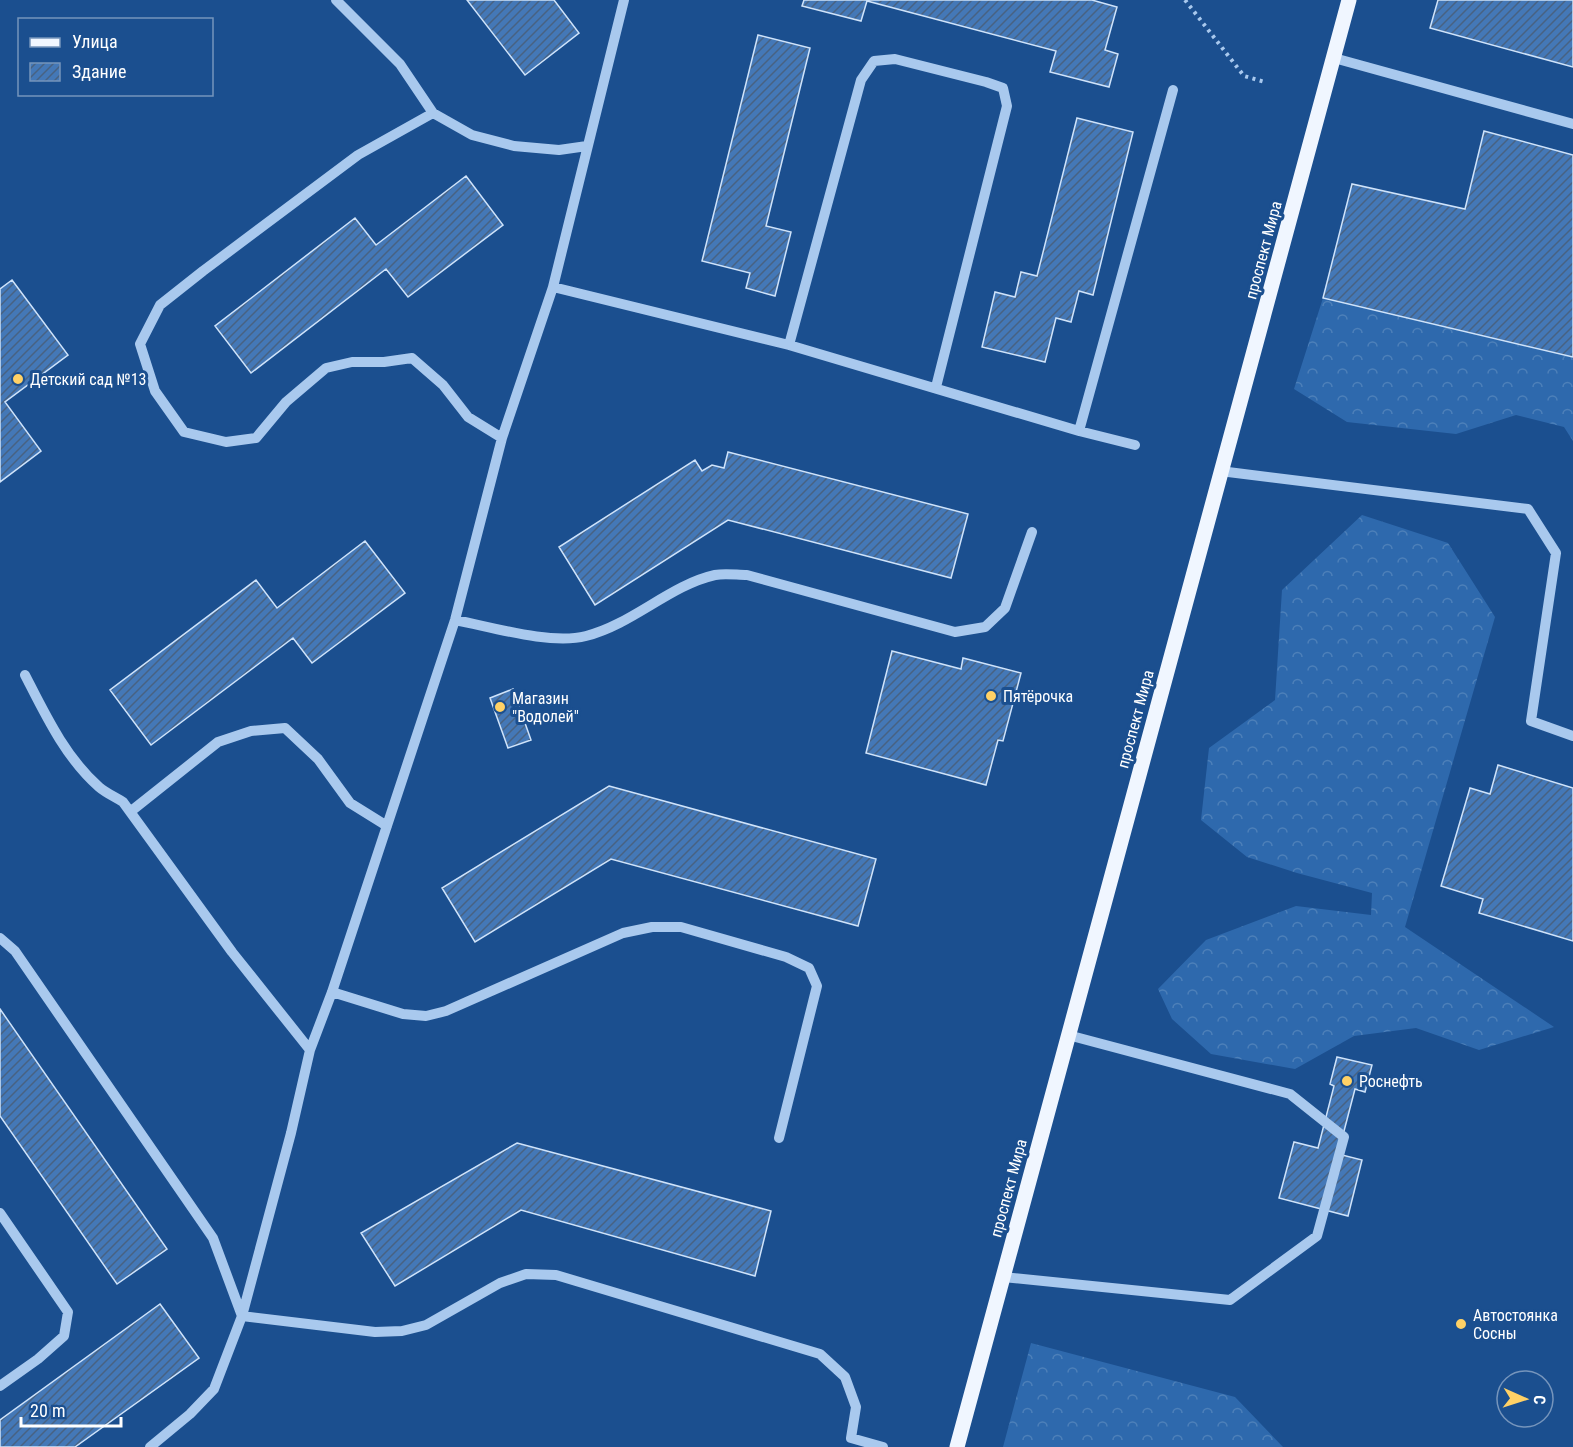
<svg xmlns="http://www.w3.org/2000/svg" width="1573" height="1447" font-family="'Roboto Condensed',sans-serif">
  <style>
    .forest { fill: url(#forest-crowns) }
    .building { fill: url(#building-hatch); stroke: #cfe3fa; stroke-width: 1.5 }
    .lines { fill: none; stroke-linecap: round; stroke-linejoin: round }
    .path { stroke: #a9c9ee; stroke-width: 4; stroke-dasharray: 3 4.5; stroke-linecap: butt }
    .minor { stroke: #a9c9ee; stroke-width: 10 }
    .major { stroke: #f0f6ff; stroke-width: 15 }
    .poi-dot { fill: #ffd166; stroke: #1b4f8f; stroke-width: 2 }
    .labels { text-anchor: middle; stroke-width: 6; stroke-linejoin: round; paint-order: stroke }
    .street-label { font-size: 16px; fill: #fff; stroke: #1b4f8f }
    .poi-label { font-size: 16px; fill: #fff; stroke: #1b4f8f; text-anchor: start }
  </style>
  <defs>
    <pattern id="forest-crowns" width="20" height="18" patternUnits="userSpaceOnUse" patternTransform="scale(1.5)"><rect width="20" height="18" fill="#2e69ad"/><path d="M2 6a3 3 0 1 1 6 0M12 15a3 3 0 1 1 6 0" fill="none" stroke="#4d80b9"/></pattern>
    <pattern id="building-hatch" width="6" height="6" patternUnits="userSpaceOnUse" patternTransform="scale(1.5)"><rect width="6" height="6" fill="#4478b7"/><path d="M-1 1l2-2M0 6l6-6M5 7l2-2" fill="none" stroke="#486282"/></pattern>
  </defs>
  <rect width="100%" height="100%" fill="#1b4f8f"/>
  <path class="forest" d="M1323 298 1573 357V441L1564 427 1516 415 1456 434 1347 422 1294 389Z
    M1362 515 1448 543 1495 617 1405 927 1554 1027 1479 1050 1416 1028 1354 1036 1295 1069 1211 1054 1172 1019 1158 989 1206 940 1296 906 1371 915 1372 893 1297 873 1247 857 1201 820 1209 748 1275 700 1282 590Z
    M1031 1343 1235 1397 1283 1447H1003Z"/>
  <path class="building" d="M467 0H554L579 33 525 75Z
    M804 0H1092L1117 7 1105 50 1118 54 1109 87 1050 72 1056 51 867 1 861 21 802 6Z
    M1438 0H1573V67L1430 28Z
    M758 35 810 48 766 226 791 232 775 296 746 288 750 273 702 261Z
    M1077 118 1133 132 1093 295 1079 291 1071 322 1056 318 1045 362 982 347 995 292 1015 297 1021 272 1037 276Z
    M1484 131 1573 155V357L1323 298 1352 184 1465 209Z
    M466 176 503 225 408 297 386 269 251 373 215 326 355 218 376 245Z
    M12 280 68 355 5 402 41 451 0 482V289Z
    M728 452 968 514 951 578 728 520 595 605 559 547 695 460 702 471 712 465 724 468Z
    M365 541 405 593 312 663 293 638 151 745 110 690 256 580 277 608Z
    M892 651 961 669 963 658 1021 673 1003 741 998 740 986 785 866 753Z
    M513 689 531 740 508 748 490 698Z
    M1498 765 1573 788V941L1479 913 1483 899 1441 886 1470 788 1490 794Z
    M609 786 876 859 858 926 611 859 475 942 442 888Z
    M0 1009 167 1249 117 1284 0 1116Z
    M1337 1057 1372 1065 1365 1092 1355 1089 1338 1154 1362 1160 1348 1216 1279 1198 1294 1142 1318 1148 1334 1086 1330 1084Z
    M517 1143 771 1211 755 1276 521 1210 395 1286 361 1233Z
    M160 1304 199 1358 75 1447H0V1420Z"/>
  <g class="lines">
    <path class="path" d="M1185 0 1244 76 1265 82"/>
    <path class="minor" d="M336 0 400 64 433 113 472 135 514 146 559 150 587 146
      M1334 58 1573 124
      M433 113 358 155 203 271 160 305 140 344 155 391 184 432 226 442 256 438 286 402 326 368 352 362H384L412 358 443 385 468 417 502 438
      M553 287 789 345 1079 431 1135 445
      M789 345 861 80 874 61 895 59 986 82 1003 88 1007 106 936 387
      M1079 431 1173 90
      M1220 471 1528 509 1556 553 1531 721 1573 736
      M455 620C492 627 550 645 586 636 633 624 670 585 715 575 725 573 737 575 747 575L955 632 985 627 1005 608 1032 532
      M25 675C45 714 65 757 99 787 106 793 115 797 123 802L232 952 310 1050
      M130 812 218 742 251 731 285 728 318 759 350 803 387 826
      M0 938 15 951 213 1238 242 1316 375 1332 402 1331 426 1325 500 1283 526 1274 556 1275 820 1354 845 1377 856 1407 851 1438 883 1447
      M332 992 403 1014 426 1016 446 1011 623 933 652 927H681L786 957 809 968 817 986 779 1138
      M0 1213 68 1312 64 1336 38 1359 0 1386
      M1003 1277 1230 1300 1317 1236 1344 1137 1290 1094 1068 1035
      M150 1447 190 1414 214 1389 242 1316 291 1133 310 1050 332 992 455 620 502 438 553 287 624 0"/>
    <path class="major" d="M957 1447 1349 0"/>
  </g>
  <g class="poi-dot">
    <circle cx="18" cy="379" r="6"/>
    <circle cx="991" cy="696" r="6"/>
    <circle cx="500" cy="707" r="6"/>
    <circle cx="1347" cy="1081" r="6"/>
    <circle cx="1461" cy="1324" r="6"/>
  </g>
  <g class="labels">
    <g class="street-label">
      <text transform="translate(1263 250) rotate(-75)" y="6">проспект Мира</text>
      <text transform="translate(1135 719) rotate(-75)" y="6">проспект Мира</text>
      <text transform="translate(1008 1188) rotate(-75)" y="6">проспект Мира</text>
    </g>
    <g class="poi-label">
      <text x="30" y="385">Детский сад №13</text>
      <text x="1003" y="702">Пятёрочка</text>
      <text x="512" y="704">Магазин<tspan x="512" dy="18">"Водолей"</tspan></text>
      <text x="1359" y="1087">Роснефть</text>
      <text x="1473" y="1321">Автостоянка<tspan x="1473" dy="18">Сосны</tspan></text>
    </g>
  </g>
  <rect x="18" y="18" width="195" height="78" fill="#1b4f8f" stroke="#7695bc" stroke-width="1.5"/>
  <rect x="30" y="38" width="30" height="9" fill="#f0f6ff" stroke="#7695bc" stroke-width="1.5"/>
  <text x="72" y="48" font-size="18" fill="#ffffff">Улица</text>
  <rect x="30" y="63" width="30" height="18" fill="url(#building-hatch)" stroke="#7695bc" stroke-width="1.5"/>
  <text x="72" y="78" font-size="18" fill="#ffffff">Здание</text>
  <g transform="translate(1525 1399) rotate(93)"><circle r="28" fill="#1b4f8f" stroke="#7695bc" stroke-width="1.5"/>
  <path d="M0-4.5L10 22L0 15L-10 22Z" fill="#ffd166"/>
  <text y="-9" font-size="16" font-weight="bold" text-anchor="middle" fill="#ffffff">С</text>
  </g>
  <path d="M21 1417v9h100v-9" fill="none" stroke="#ffffff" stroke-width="3"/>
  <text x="30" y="1417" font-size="18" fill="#ffffff" stroke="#1b4f8f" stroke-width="4.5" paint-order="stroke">20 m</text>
</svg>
